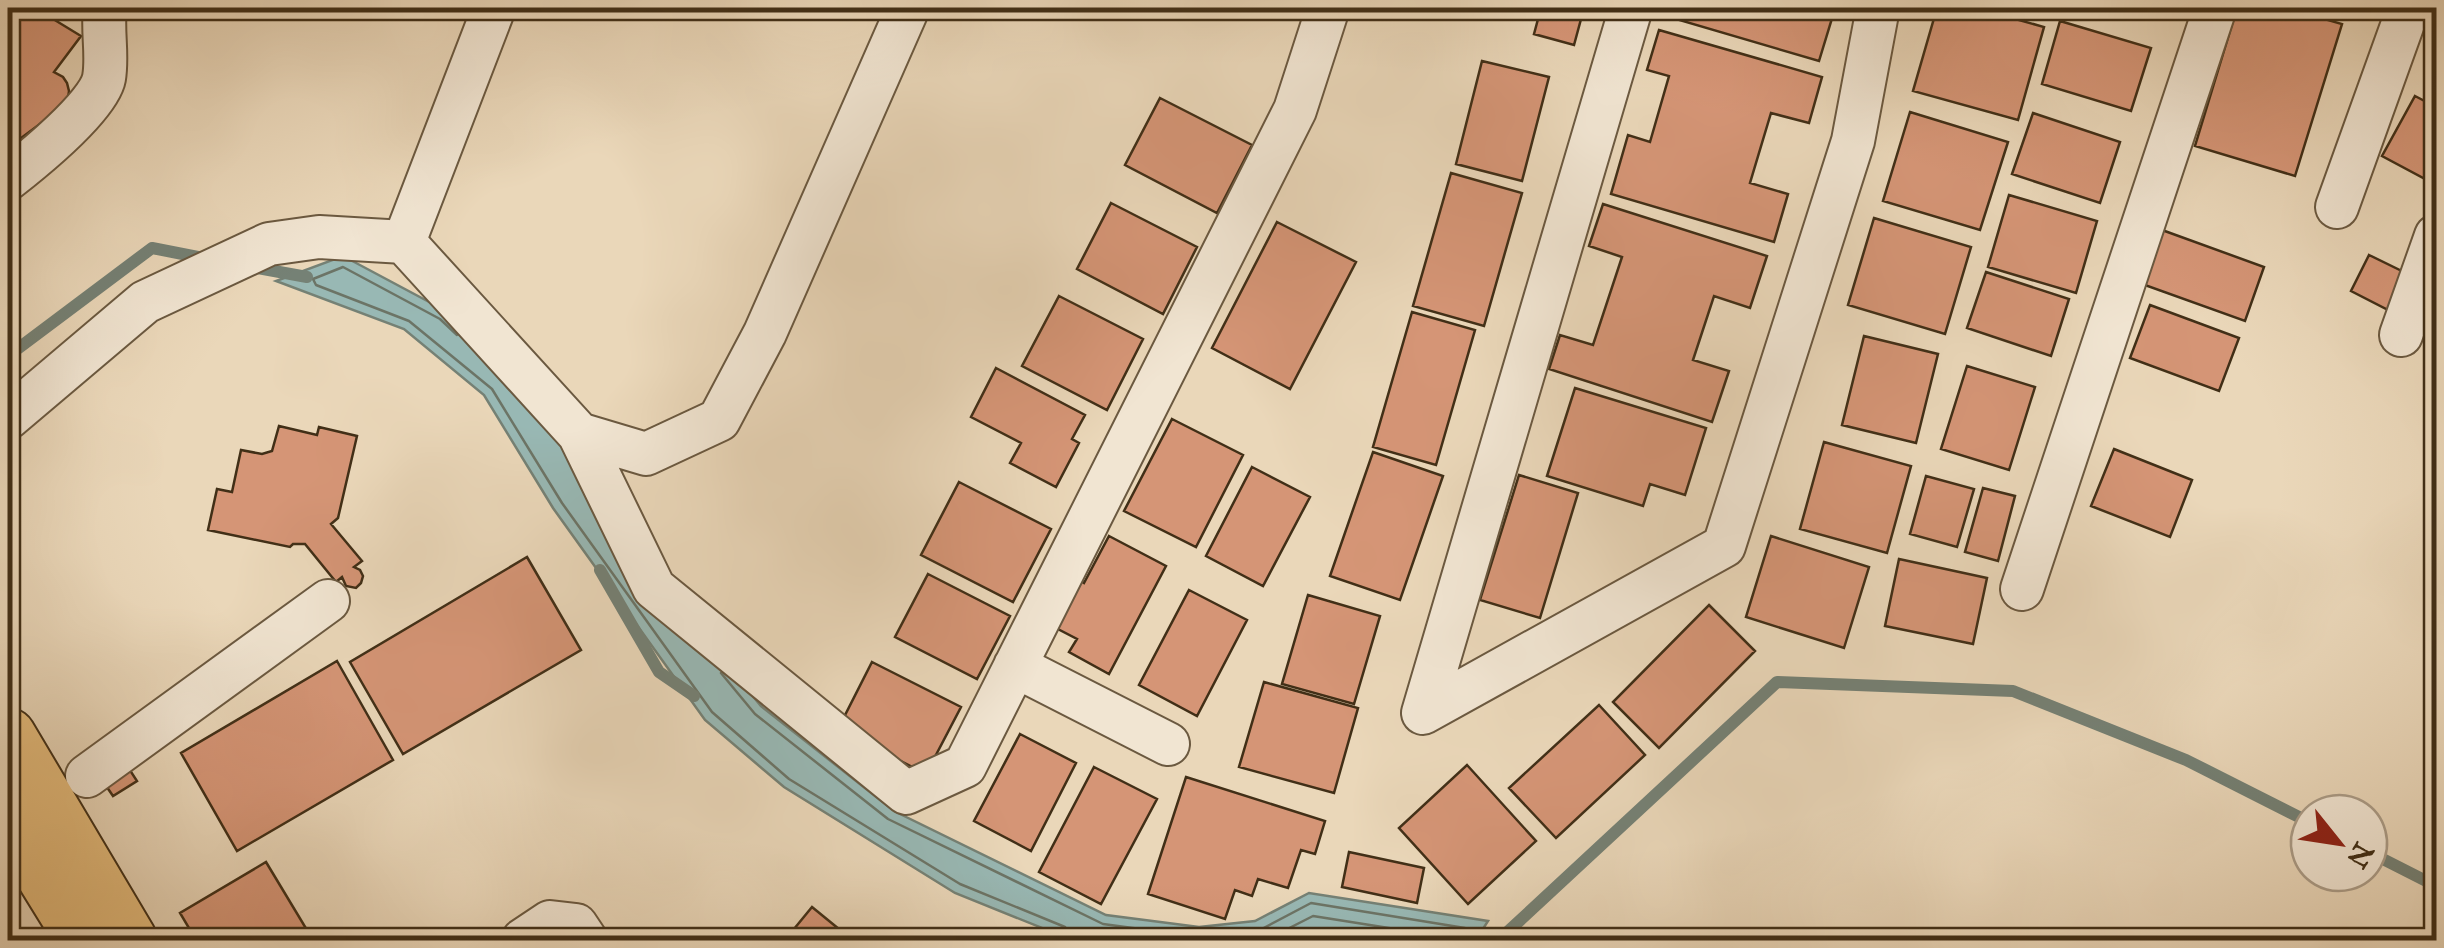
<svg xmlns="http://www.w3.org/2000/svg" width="2444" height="948" font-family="'IM FELL Great Primer',serif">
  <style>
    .water { fill: #98b8b4; stroke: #758175; stroke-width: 2.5 }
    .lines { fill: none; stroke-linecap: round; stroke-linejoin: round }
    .shore { stroke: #6c7466; stroke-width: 2.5 }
    .stream { stroke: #758175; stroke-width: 12 }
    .building { fill: #d59576; stroke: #412f17; stroke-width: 2.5 }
    .minor-casing { stroke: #6b5940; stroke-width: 46 }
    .major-casing { stroke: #412f17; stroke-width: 59 }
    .minor { stroke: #f1e5d2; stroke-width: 42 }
    .major { stroke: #e5bc7c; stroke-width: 55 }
  </style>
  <rect width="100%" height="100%" fill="#ead7b9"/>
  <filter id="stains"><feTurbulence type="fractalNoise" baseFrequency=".002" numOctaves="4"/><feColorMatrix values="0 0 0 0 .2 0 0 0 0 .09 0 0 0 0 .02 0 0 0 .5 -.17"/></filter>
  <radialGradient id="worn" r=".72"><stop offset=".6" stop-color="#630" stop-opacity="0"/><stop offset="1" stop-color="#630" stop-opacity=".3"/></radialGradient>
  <path class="water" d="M343 256 446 311 519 382 666 590 761 706 894 811 1106 915 1199 927 1255 921 1309 893 1488 921 1476 940H1072L955 893 784 787 705 720 553 508 484 395 404 329 276 281Z"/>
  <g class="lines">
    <path class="shore" d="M457 335 440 319 343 267 313 279 316 285 409 321 492 389 562 503 712 712 789 779 960 884 1065 927 1070 933 1071 940
      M721 673 755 714 888 819 1103 924 1200 937 1258 931 1311 903 1465 928 1469 931 1468 940
      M1266 940 1313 916 1452 938 1455 940"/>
    <path class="stream" d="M252 267 307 277
      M8 356 152 248 208 259
      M600 570 659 672 694 696
      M2369 852 2436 886
      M1465 933 1501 938 1777 682 2013 691 2186 760 2309 822"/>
  </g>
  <path class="building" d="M8 8H35L81 36 54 72 63 77 67 83 69 91 68 99 63 107 9 147 16 156 8 163Z
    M1541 8H1584L1574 45 1534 34Z
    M1672 8H1809L1833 15 1819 61 1669 17Z
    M1937 8H1976L2044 27 2018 120 1913 91Z
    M2237 8H2286L2342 24 2295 176 2195 146Z
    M2060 21 2151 48 2131 111 2042 84Z
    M1659 30 1822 77 1809 123 1771 113 1750 183 1788 194 1774 242 1611 194 1628 135 1650 142 1669 76 1647 70Z
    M1482 61 1549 77 1522 181 1456 164Z
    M2415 96 2436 107V162L2427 180 2382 156Z
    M1160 98 1252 145 1217 213 1125 165Z
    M1910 112 2008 142 1980 230 1883 201Z
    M2033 113 2120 142 2100 203 2012 174Z
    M1451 173 1522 193 1484 326 1413 306Z
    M2009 195 2097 221 2076 293 1988 267Z
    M1111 203 1197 247 1163 314 1077 269Z
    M1603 204 1767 256 1750 308 1714 296 1693 360 1729 371 1712 422 1549 369 1560 335 1593 345 1622 257 1589 246Z
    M1874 218 1971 247 1945 334 1848 305Z
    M1277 222 1356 262 1290 389 1212 348Z
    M2162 230 2264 267 2245 321 2142 284Z
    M2369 255 2414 277 2396 314 2351 291Z
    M1986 272 2069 299 2051 356 1967 328Z
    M1059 296 1143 339 1107 410 1022 366Z
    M2150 305 2239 338 2219 391 2130 358Z
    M1412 312 1475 330 1436 465 1373 447Z
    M1864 336 1938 354 1916 443 1842 425Z
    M1967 366 2035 387 2009 470 1941 449Z
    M996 368 1085 415 1072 439 1079 443 1056 487 1010 463 1021 443 971 417Z
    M1575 388 1706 428 1685 495 1650 484 1643 506 1547 476Z
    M1172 419 1243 455 1196 547 1124 511Z
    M279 426 317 435 319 427 357 436 338 518 331 524 362 561 354 567 360 570 363 576 361 583 356 588 346 586 342 577 336 582 305 544H293L290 547 208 530 217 489 232 492 241 450 262 454 272 451Z
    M1824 442 1911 466 1887 553 1800 529Z
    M2114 449 2192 480 2170 537 2091 506Z
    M1373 452 1443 476 1400 600 1330 576Z
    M1252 467 1310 497 1263 586 1206 556Z
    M1519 475 1578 493 1540 618 1480 600Z
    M1926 476 1974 489 1957 547 1910 534Z
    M959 482 1051 529 1013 602 921 555Z
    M1983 488 2015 496 1998 561 1965 552Z
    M1109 536 1166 566 1109 674 1069 652 1077 639 1054 627 1079 580 1084 583Z
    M1771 536 1869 567 1844 648 1746 617Z
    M527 557 581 650 403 754 350 662Z
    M1899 559 1987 578 1973 644 1885 626Z
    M928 574 1010 616 977 679 895 637Z
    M1189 590 1247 620 1197 716 1139 685Z
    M1308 595 1380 616 1354 704 1282 684Z
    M1709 605 1755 651 1659 748 1613 702Z
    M337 661 393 760 237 851 181 753Z
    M872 662 961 707 926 774 838 729Z
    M1264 682 1358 708 1334 793 1239 767Z
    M1599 705 1645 755 1556 838 1509 788Z
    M1020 734 1076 763 1031 851 974 821Z
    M124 761 137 781 113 796 100 777Z
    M1467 765 1536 841 1468 904 1399 828Z
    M1094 767 1157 799 1101 904 1039 872Z
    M1186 777 1325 821 1315 854 1301 850 1288 888 1258 879 1252 896 1235 890 1225 919 1148 894Z
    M1349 852 1424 868 1417 903 1342 887Z
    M266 862 313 940H196L180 913Z
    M812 907 845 934 840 940H785Z"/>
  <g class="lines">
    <g class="minor-casing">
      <path id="minor" d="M1631 8 1423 713 1724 546 1853 141 1878 8
        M8 179C31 161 99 106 104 78 108 55 102 31 105 8
        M2337 207 2406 15
        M404 242 494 8
        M2401 335 2436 236
        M8 418 145 302 269 244 319 237 404 242 579 434 646 454 719 420 765 333 908 8
        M579 434 654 588 906 793 965 766 1295 110 1328 8
        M2022 589 2215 8
        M1015 666 1168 744
        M87 776 328 601
        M523 940 550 922 576 925 586 940"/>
    </g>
    <g class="major-casing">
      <path id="major" d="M8 736 129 940
        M8 817 84 940"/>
    </g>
    <use href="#minor" class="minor"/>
    <use href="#major" class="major"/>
  </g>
  <rect width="2444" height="948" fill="none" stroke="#ead7b9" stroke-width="40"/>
  <rect x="10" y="10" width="2424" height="928" fill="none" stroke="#412f17" stroke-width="5"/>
  <rect x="20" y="20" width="2404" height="908" fill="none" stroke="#412f17" stroke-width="2.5"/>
  <g transform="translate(2339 843) rotate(120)"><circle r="48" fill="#f1e5d2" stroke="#ab9c87" stroke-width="2.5"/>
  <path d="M0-8L18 38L0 25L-18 38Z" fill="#8f2418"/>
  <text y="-15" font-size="28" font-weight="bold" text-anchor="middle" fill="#412f17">N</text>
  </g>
  <rect width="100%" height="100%" filter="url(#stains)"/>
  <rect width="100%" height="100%" fill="url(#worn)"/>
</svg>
